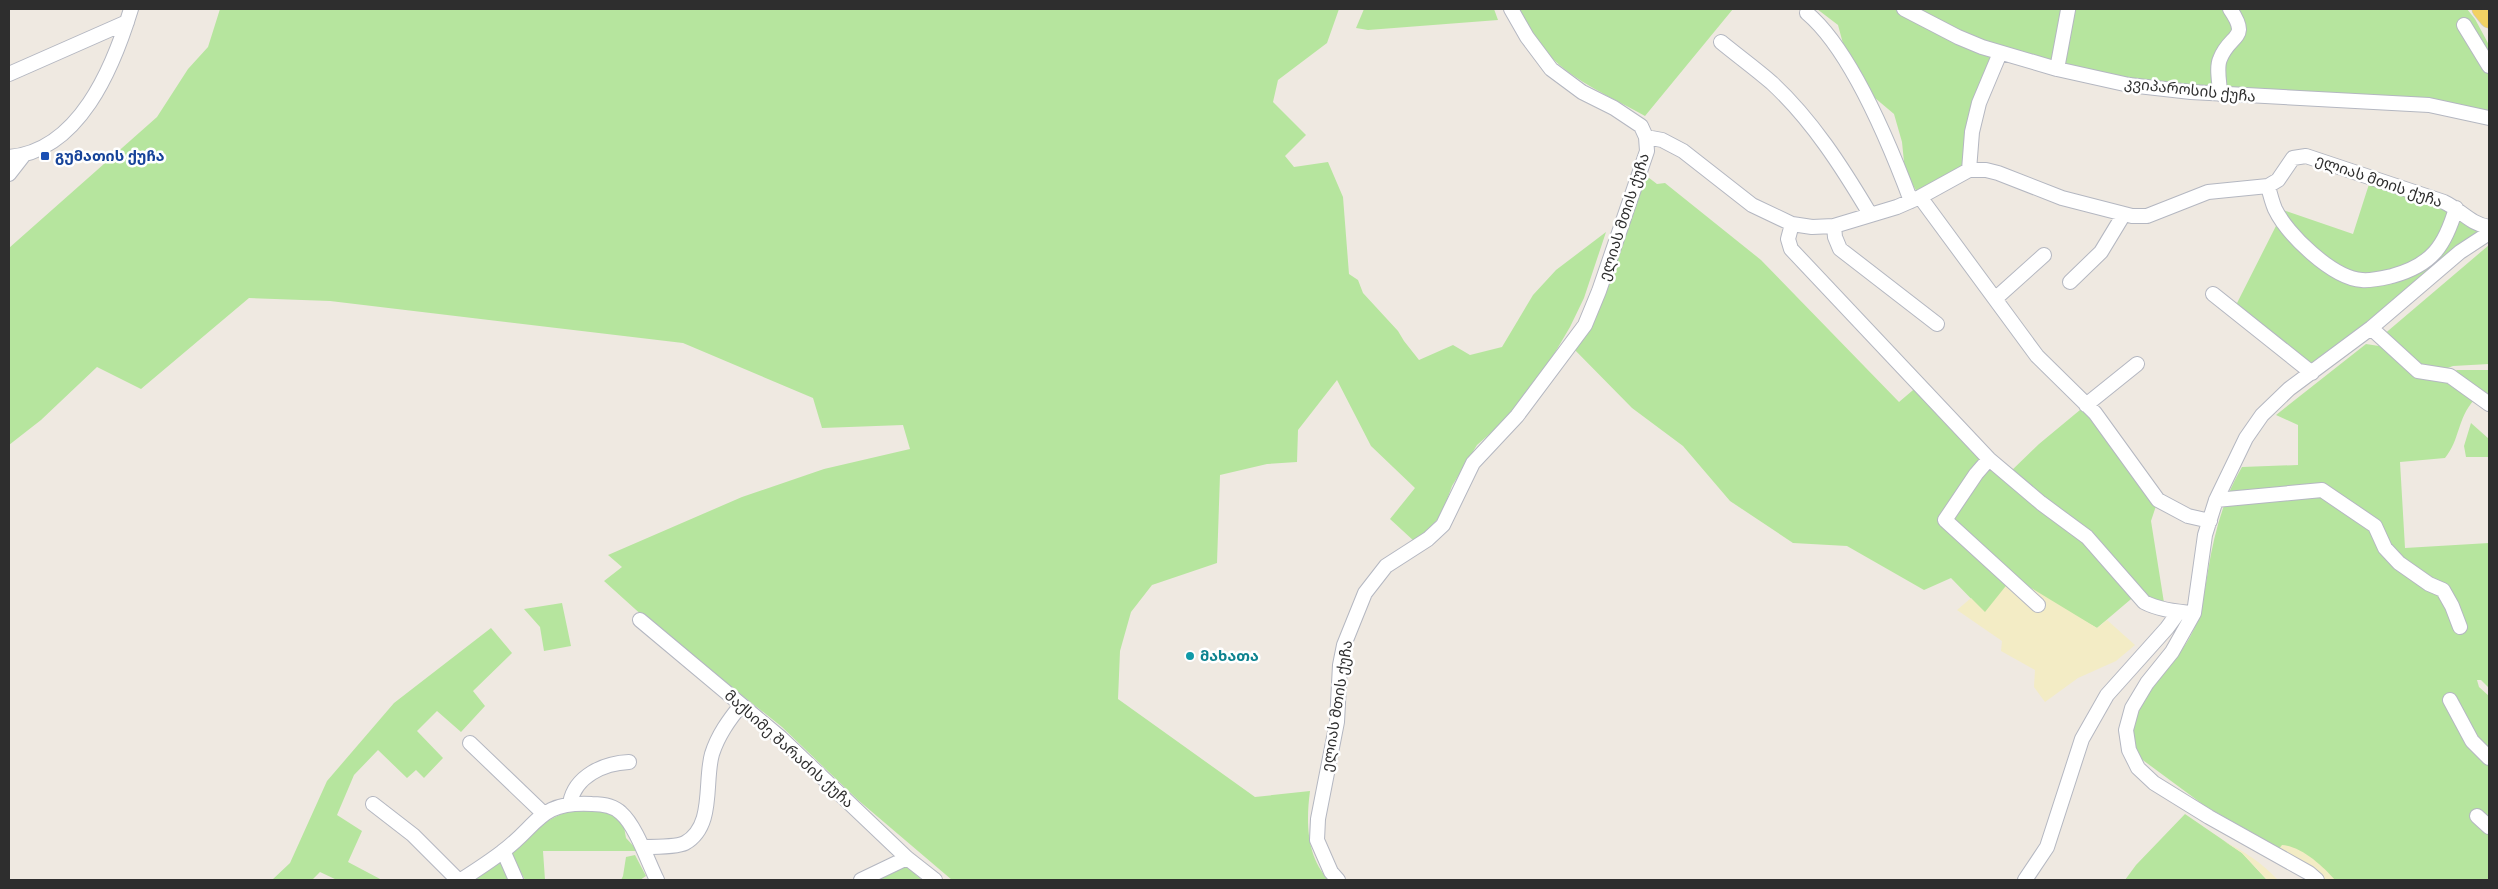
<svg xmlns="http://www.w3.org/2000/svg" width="2498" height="889" font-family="'IBM Plex Sans','Noto Sans Georgian',sans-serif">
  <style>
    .green { fill: #b6e59e }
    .sand { fill: #f3ecc5 }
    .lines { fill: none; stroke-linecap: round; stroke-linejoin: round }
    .minor-casing { stroke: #b4b7c1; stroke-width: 16 }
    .major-casing { stroke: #c9c9c9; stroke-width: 19 }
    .minor { stroke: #fff; stroke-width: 14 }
    .major { stroke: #f2d163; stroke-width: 18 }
    .transit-dot { fill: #1a4fb4; stroke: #fff; stroke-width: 2 }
    .culture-dot { fill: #0f9aa8; stroke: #fff; stroke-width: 2 }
    .labels { text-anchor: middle; stroke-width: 5; stroke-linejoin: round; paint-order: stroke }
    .street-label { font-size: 15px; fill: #2e2e2e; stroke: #fff }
    .transit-label { font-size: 15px; font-weight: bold; fill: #164399; stroke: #fff; text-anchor: start }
    .culture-label { font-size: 15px; font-weight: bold; fill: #0d838f; stroke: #fff; text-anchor: start }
  </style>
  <rect width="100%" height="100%" fill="#efe9e1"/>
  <path class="green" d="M220 9H1339L1327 43 1278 80 1273 102 1306 135 1285 156 1294 167 1328 162 1343 197 1349 274 1358 280 1363 293 1398 331 1404 341 1419 360 1453 345 1470 355 1502 347 1533 295 1556 270 1606 232 1584 298 1570 327 1540 378 1501 424 1477 445 1452 486 1441 516 1415 542 1390 519 1415 488 1371 446 1337 380 1298 430 1297 462 1267 464 1220 475 1217 563 1152 585 1131 612 1120 651 1118 699 1255 797 1310 791C1306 821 1306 857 1329 880H952L858 800 782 727 645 618 604 581 622 567 608 555 742 497 824 469 910 449 903 425 822 428 813 398 683 343 330 301 249 298 141 389 97 367 41 420 9 445V248L157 117 188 69 208 47Z
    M1364 9H1494L1498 20 1368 30 1356 28Z
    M1517 9H1733L1645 116C1615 99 1573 81 1550 56 1537 42 1526 26 1517 9Z
    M1817 9H2467L2475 19 2489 45V118L2429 105 2191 92 2001 54 1979 103 1969 170 1920 197 1905 172 1902 142 1894 114 1875 98 1845 51 1838 25Z
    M1640 171 1657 184 1665 183 1761 260 1899 402 1919 385 2008 474 2039 444 2086 405 2158 500 2151 521 2165 609 2137 594 2097 628 2075 616 1984 612 1951 578 1924 590 1847 546 1793 543 1730 501 1683 446 1632 408 1570 345 1585 325Z
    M2371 178 2489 227 2312 373 2233 311 2280 218 2274 207 2353 234Z
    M2489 245V364L2453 366 2442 370 2427 371 2382 336Z
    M2366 344 2379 346 2415 373 2448 379 2474 400C2457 419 2460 440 2445 458L2400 462 2405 548 2489 543V688L2481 680H2477L2479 687 2489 696V880H2335L2205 806 2140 758C2115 710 2169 675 2190 637 2202 616 2204 594 2208 571 2214 534 2223 499 2242 467L2298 465V425L2276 415Z
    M2457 370H2489V399L2454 372Z
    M2471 423 2489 439V457H2466L2464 446Z
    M562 603 571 646 544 651 540 627 524 609Z
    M491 628 512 653 473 691 485 706 461 732 437 711 417 731 443 758 424 778 416 770 407 778 378 750 354 775 337 815 362 831 348 862 382 880H337L320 872 312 880H272L290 863 327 781 394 703Z
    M583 808 618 815 624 827 626 838 638 851H543L545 880H525L513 857 512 850C536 829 550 814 583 808Z
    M2185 814 2242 853 2267 880H2125L2136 865Z
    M635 855 646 876 640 880H621L623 876 626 857Z
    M500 859 510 880H469Z
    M906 866 922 880H876Z"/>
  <path class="sand" d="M2013 577 2097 628 2107 620 2135 645 2116 661 2078 678 2045 702 2034 687 2035 670 2001 651 2002 641 1957 610 1971 598 1985 612Z
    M2224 841C2245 852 2262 863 2278 880H2267L2242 853Z
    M2282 845C2301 846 2323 866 2335 880H2326L2279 849Z"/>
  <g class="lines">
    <g class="minor-casing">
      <path id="minor" d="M1904 9 1958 37 1982 47 2057 69 2129 85 2191 92 2429 105 2489 118
        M1807 13C1852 51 1890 145 1911 201
        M2464 25 2489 66
        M1721 42C1738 56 1756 69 1772 83 1812 120 1842 167 1870 214
        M2057 69 2068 10
        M9 74 127 22
        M2220 94C2220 84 2216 68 2220 59 2230 33 2251 40 2230 9
        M1646 137 1662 140 1683 151 1752 205 1792 224 1812 227 1834 226 1897 207 1920 197 1969 170H1986L1998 173 2062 198 2132 216H2147L2208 192 2268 186 2278 180 2293 158 2306 156 2444 202C2461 210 2470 224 2489 227
        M9 157C79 151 113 68 131 9
        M1969 170 1972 132 1979 103 2000 53
        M9 174 23 156
        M2268 186C2270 194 2272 202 2275 209 2287 234 2332 278 2362 280 2371 281 2383 278 2392 276 2432 265 2445 246 2456 208
        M1920 197 2037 356 2095 413 2158 500 2188 516 2210 521
        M1792 224 1788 239 1791 249 1989 459 2041 503 2087 537 2144 602C2159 610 2177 612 2194 613
        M1834 226 1835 237 1840 249 1937 324
        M2070 282 2101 252 2124 214
        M2213 294 2312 373
        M1995 299 2044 255
        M2371 328 2418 371 2450 376 2489 404
        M2086 405 2137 364
        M1989 459 1976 474 1945 520 2038 605
        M2216 500 2322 490 2375 526 2385 548 2399 563 2429 584 2443 590 2452 606 2460 627
        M640 620 781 738 907 858 935 880
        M2450 700 2472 741 2489 758
        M470 743 543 813
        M570 803C575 776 604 763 629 762
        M373 804 413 835 458 880
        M2477 816 2489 827
        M643 847C652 847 677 847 685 843 715 826 704 782 712 754 718 735 729 720 741 705
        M502 853 505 855 516 880
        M461 880C475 871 489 862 502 852 539 825 538 801 592 804 602 804 614 806 621 813 636 826 648 862 657 880
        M861 880 907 858
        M1338 880 1331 872 1317 840 1318 819 1337 722 1340 665 1344 645 1365 593 1386 566 1428 539 1443 525 1473 463 1517 416 1585 325 1599 291 1647 151 1646 137 1641 126 1614 108 1582 92 1551 69 1527 37 1511 9
        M2025 880 2047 847 2082 739 2107 695 2167 628 2178 613
        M2317 880 2309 873 2209 817 2154 783 2138 768 2129 750 2126 730 2132 708 2147 683 2172 652 2194 613 2205 535 2216 500 2246 438 2262 415 2289 389 2371 328 2460 252 2489 233"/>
    </g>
    <g class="major-casing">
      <path id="major" d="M2481 9 2489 19"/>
    </g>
    <use href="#minor" class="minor"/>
    <use href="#major" class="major"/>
  </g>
  <rect class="transit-dot" x="40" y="151" width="10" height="10" rx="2.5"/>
  <circle class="culture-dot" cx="1190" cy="656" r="5"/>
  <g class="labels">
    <g class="street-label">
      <text transform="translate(2190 90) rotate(6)" y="5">კვიპაროსის ქუჩა</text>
      <text transform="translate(2379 181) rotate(19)" y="5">ელიას მთის ქუჩა</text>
      <text transform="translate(1624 217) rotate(-72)" y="5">ელიას მთის ქუჩა</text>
      <text transform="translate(1337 706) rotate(-81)" y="5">ელიას მთის ქუჩა</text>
      <text transform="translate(789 749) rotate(42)" y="5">მაქსიმე შარაძის ქუჩა</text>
    </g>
    <g class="transit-label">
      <text x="55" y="161">გუმათის ქუჩა</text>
    </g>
    <g class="culture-label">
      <text x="1200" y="661">მახათა</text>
    </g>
  </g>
  <rect width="2498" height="889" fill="none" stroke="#2e2e2e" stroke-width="20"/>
</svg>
